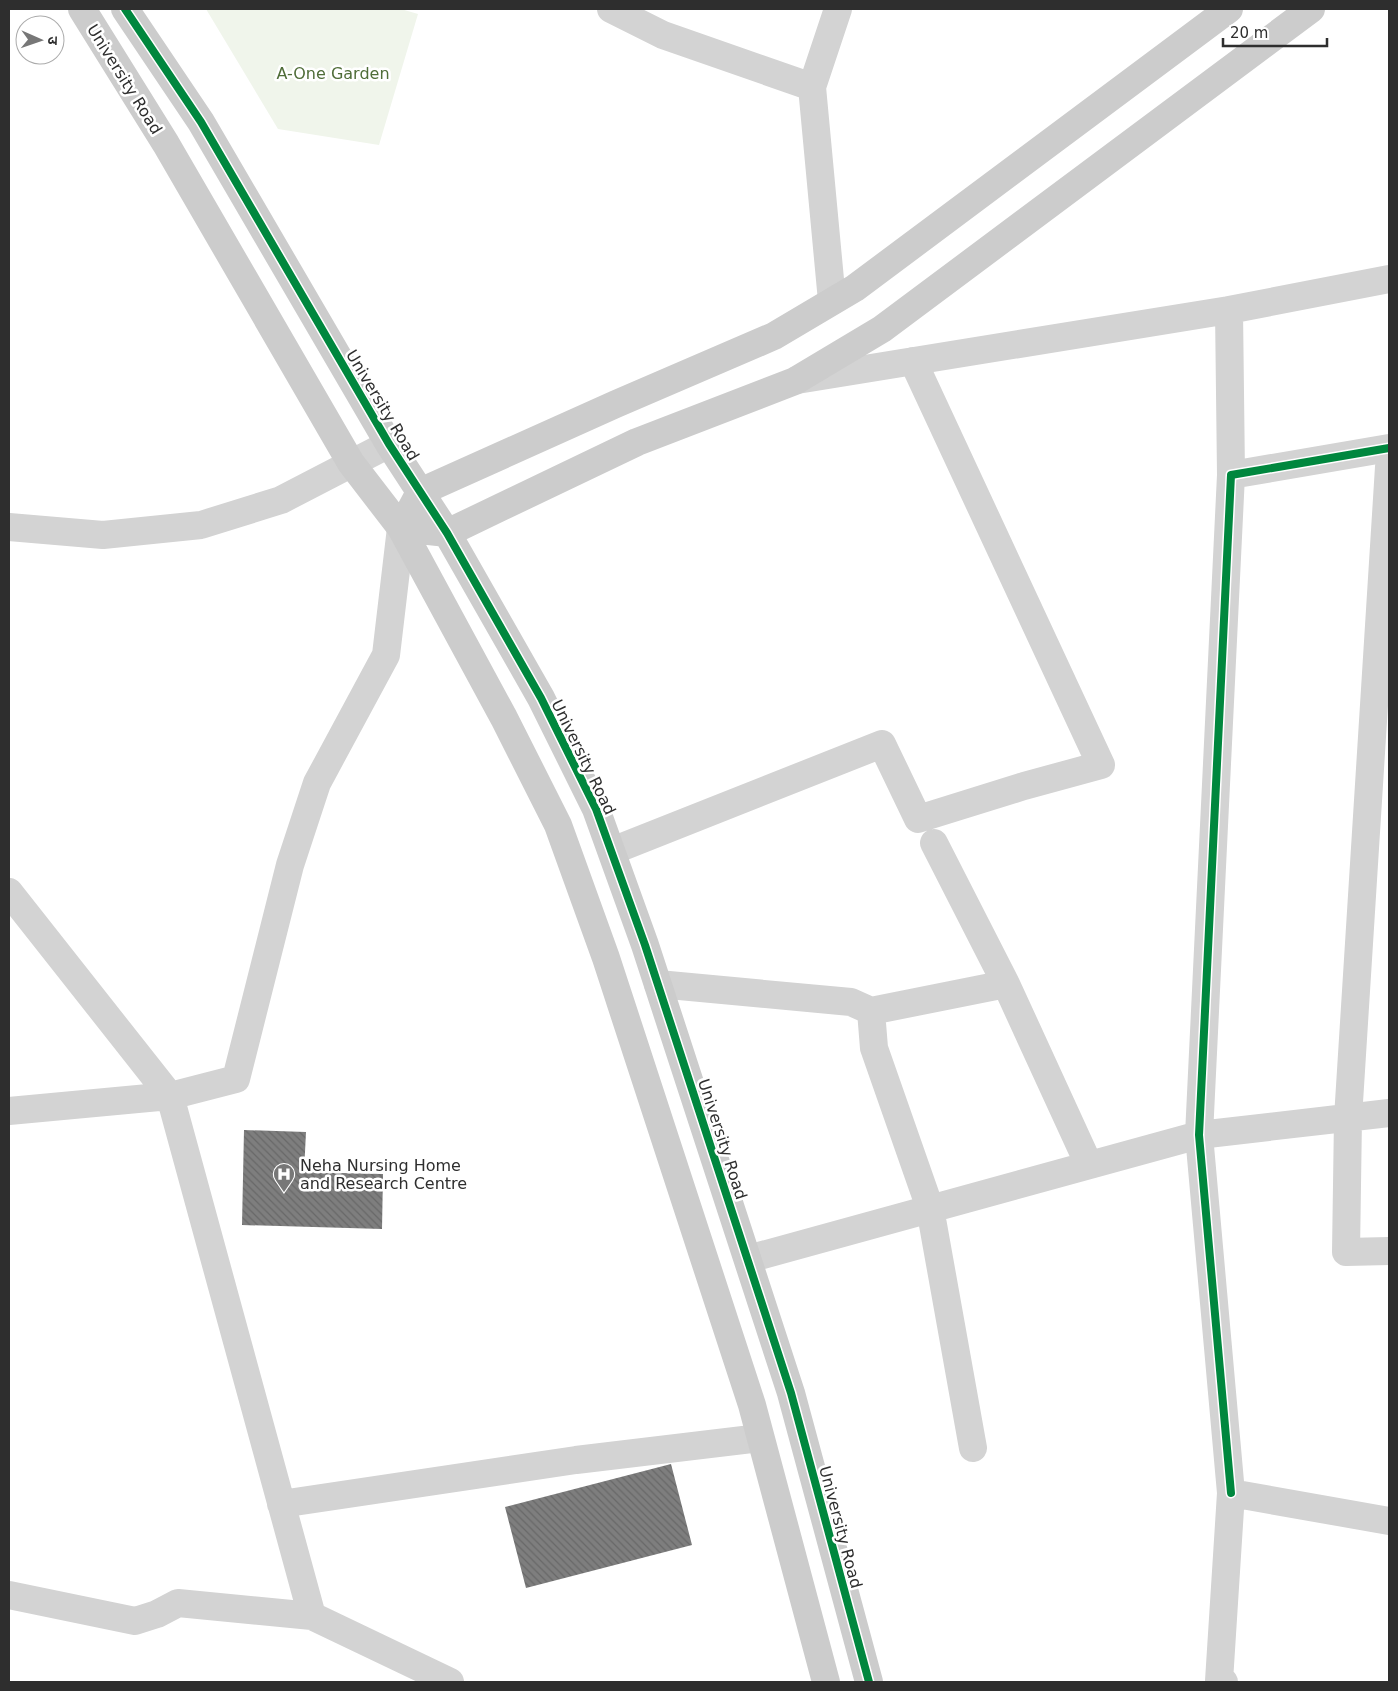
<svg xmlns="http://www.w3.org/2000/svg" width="1398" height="1691" font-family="'DejaVu Sans','Noto Sans Devanagari',sans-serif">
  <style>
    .green { fill: #f0f5eb }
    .building { fill: url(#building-back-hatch) }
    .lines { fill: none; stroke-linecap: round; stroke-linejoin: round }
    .street { stroke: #d3d3d3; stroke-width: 28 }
    .secondary { stroke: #ccc; stroke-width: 28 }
    .cycleway-casing { stroke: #fff; stroke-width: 11 }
    .cycleway { stroke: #00873e; stroke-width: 8 }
    .labels { text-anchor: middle; stroke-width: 5; stroke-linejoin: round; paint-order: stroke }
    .park-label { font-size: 16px; fill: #4f6d38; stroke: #fff }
    .street-label { font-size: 16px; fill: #2e2e2e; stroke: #fff }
    .poi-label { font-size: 16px; fill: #2e2e2e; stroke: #fff; text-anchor: start }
  </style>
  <defs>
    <pattern id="building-back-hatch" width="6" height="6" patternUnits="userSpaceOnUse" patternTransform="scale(1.25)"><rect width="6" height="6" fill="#7e7e7e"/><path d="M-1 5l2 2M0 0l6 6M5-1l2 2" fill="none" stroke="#686868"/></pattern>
  </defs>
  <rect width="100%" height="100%" fill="#fff"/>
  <path class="green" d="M206 9H401L418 14 379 145 278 129Z"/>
  <path class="building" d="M244 1130 306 1132 304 1172 383 1174 382 1229 242 1225Z
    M671 1464 692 1545 526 1588 505 1507Z"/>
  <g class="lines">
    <path class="street" d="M611 9 663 35 812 87 832 301
      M812 87 838 9
      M1229 310 1231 475
      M797 380 1229 310 1389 279
      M1389 467 1348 1118 1346 1252 1389 1251
      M9 527 103 535 201 525 281 500 389 444
      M934 843 1006 984 1089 1165
      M612 851 882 744 918 819 1024 786 1101 765 913 361
      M9 892 170 1096 312 1616 450 1682
      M658 984 851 1002 871 1011 1006 984
      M871 1011 874 1048 930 1208 973 1448
      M9 1111 170 1096 236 1079 290 865 317 783 386 655 401 528
      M748 1259 1199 1135 1389 1113
      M1231 1493 1199 1135 1231 475 1389 448
      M281 1504 576 1460 760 1438
      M9 1595 135 1621 157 1614 178 1603 312 1616
      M1224 1682 1219 1681 1231 1493 1389 1521"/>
    <path class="secondary" d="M82 9 166 144 351 463 401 528 504 718 558 825 606 958 752 1405 826 1682
      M125 9 201 122 389 444 447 533 541 698 596 809 645 945 791 1393 869 1682
      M1229 9 855 288 774 336 616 404 420 492 401 528 447 533 637 442 795 381 882 329 1311 9"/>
    <g class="cycleway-casing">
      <path id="cycleway" d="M125 9 201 122 389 444 447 533 541 698 596 809 645 945 791 1393 869 1682
        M1231 1493 1199 1135 1231 475 1389 448"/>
    </g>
    <use href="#cycleway" class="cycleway"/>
  </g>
  <defs>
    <g id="hospital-pin" transform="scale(1.125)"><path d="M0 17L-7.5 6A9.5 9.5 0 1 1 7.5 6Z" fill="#777" stroke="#fff"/><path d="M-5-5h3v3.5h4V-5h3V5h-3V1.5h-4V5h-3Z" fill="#fff"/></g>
  </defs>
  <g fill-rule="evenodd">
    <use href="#hospital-pin" x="284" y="1174"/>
  </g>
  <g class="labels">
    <g class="park-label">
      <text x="333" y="79">A-One Garden</text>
    </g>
    <g class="street-label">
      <text transform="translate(125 79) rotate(58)" y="6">University Road</text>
      <text transform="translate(383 405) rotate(59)" y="6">University Road</text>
      <text transform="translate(584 757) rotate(64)" y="6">University Road</text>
      <text transform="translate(723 1139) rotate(72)" y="6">University Road</text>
      <text transform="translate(841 1527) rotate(75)" y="6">University Road</text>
    </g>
    <g class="poi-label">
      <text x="300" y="1171">Neha Nursing Home<tspan x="300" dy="18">and Research Centre</tspan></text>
    </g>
  </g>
  <rect width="1398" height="1691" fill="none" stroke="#2e2e2e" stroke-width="20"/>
  <g transform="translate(40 40) rotate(92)"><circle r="24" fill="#ffffff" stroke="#ababab"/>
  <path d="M0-4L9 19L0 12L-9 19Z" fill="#777777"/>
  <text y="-8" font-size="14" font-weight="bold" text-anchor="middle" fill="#2e2e2e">उ</text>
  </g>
  <path d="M1223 38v8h104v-8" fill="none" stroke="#2e2e2e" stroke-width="2.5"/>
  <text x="1230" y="38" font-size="15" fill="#2e2e2e" stroke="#ffffff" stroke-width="4" paint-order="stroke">20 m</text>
</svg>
